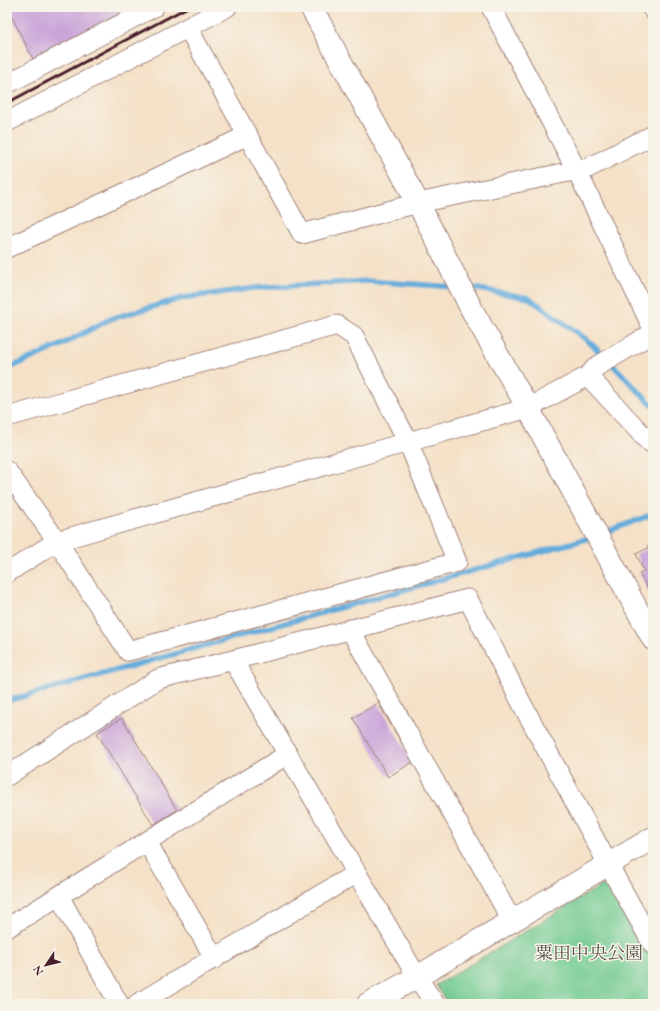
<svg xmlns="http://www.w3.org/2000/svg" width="660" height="1011" font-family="'EB Garamond','Noto Serif JP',serif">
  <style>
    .green { fill: #71ca91; stroke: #5e745e }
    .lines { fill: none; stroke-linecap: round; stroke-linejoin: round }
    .stream { stroke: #65acdc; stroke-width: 5.5 }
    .building { fill: #c8a2d8 }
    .minor-casing { stroke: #9f8079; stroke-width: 21 }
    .tertiary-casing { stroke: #9f8079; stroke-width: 24 }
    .minor { stroke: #fff; stroke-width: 19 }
    .tertiary { stroke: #fff; stroke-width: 22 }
    .rail { stroke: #4a1f2b; stroke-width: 3 }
    .labels { text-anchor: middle; stroke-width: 3; stroke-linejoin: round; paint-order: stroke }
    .park-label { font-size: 18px; fill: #56524a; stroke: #f7f3e8 }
  </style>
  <rect width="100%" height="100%" fill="#f7f3e8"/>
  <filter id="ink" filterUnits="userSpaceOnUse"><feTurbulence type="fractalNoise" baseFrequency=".025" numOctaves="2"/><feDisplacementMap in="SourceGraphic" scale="8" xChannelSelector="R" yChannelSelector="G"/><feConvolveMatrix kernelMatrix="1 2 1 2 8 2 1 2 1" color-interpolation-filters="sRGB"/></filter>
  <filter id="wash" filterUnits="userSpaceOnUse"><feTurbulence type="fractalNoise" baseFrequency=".012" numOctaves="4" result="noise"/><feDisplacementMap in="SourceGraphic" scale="16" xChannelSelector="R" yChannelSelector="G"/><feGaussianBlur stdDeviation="0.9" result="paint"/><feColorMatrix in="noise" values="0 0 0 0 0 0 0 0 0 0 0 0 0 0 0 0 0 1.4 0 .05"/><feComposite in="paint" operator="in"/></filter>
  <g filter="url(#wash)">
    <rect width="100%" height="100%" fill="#f4e1c7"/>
    <path class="green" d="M609 881 653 961V1004H448L436 985Z"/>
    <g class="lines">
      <path class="stream" d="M467 287 529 298 587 340 608 360 653 406
        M7 369 63 344 110 319 183 298 255 288 367 281 455 287
        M601 534 653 514
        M7 701 593 537"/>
    </g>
    <g id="blocks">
      <path class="building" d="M7 7H132L33 59Z
        M653 543V589L649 591 639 573 644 571 636 554 648 548 647 546Z
        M378 703 413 762 388 777 353 718Z
        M122 718 177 810 153 825 97 733Z"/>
    </g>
  </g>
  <g filter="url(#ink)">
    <use href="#blocks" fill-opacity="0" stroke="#9f8079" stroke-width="1"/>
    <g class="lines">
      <g class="minor-casing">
        <path id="minor" d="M491 7 577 171 653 329
          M651 7 653 10
          M188 28 302 234 418 203 588 168 653 135
          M7 84 154 7
          M7 122 227 7
          M7 248 248 135
          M653 333 596 367 588 376 647 440 653 444
          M7 417 337 325 354 336 408 442 528 408 588 376
          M7 471 57 541 408 442 457 562 128 651 57 541 7 573
          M350 629 512 921
          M7 776 158 679 233 660
          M147 842 215 959
          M59 896 119 1004
          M7 928 288 754
          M137 1004 357 873
          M435 1004 417 977 233 660 468 599 522 704 608 864 653 945"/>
      </g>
      <g class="tertiary-casing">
        <path id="tertiary" d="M311 7 418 203 473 312 528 408 653 639
          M368 1004 417 977 653 838"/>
      </g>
      <use href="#minor" class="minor"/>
      <use href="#tertiary" class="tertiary"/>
      <path class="rail" d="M7 103 188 7"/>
    </g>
  </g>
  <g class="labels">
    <g class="park-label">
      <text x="589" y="959">粟田中央公園</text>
    </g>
  </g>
  <rect width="660" height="1011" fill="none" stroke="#f7f3e8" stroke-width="24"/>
  <g transform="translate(46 965) rotate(235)" stroke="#f7f3e8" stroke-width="3" paint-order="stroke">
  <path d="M0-3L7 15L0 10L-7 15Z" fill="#4a1f2b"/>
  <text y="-6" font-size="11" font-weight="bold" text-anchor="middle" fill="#4a1f2b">N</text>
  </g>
</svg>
